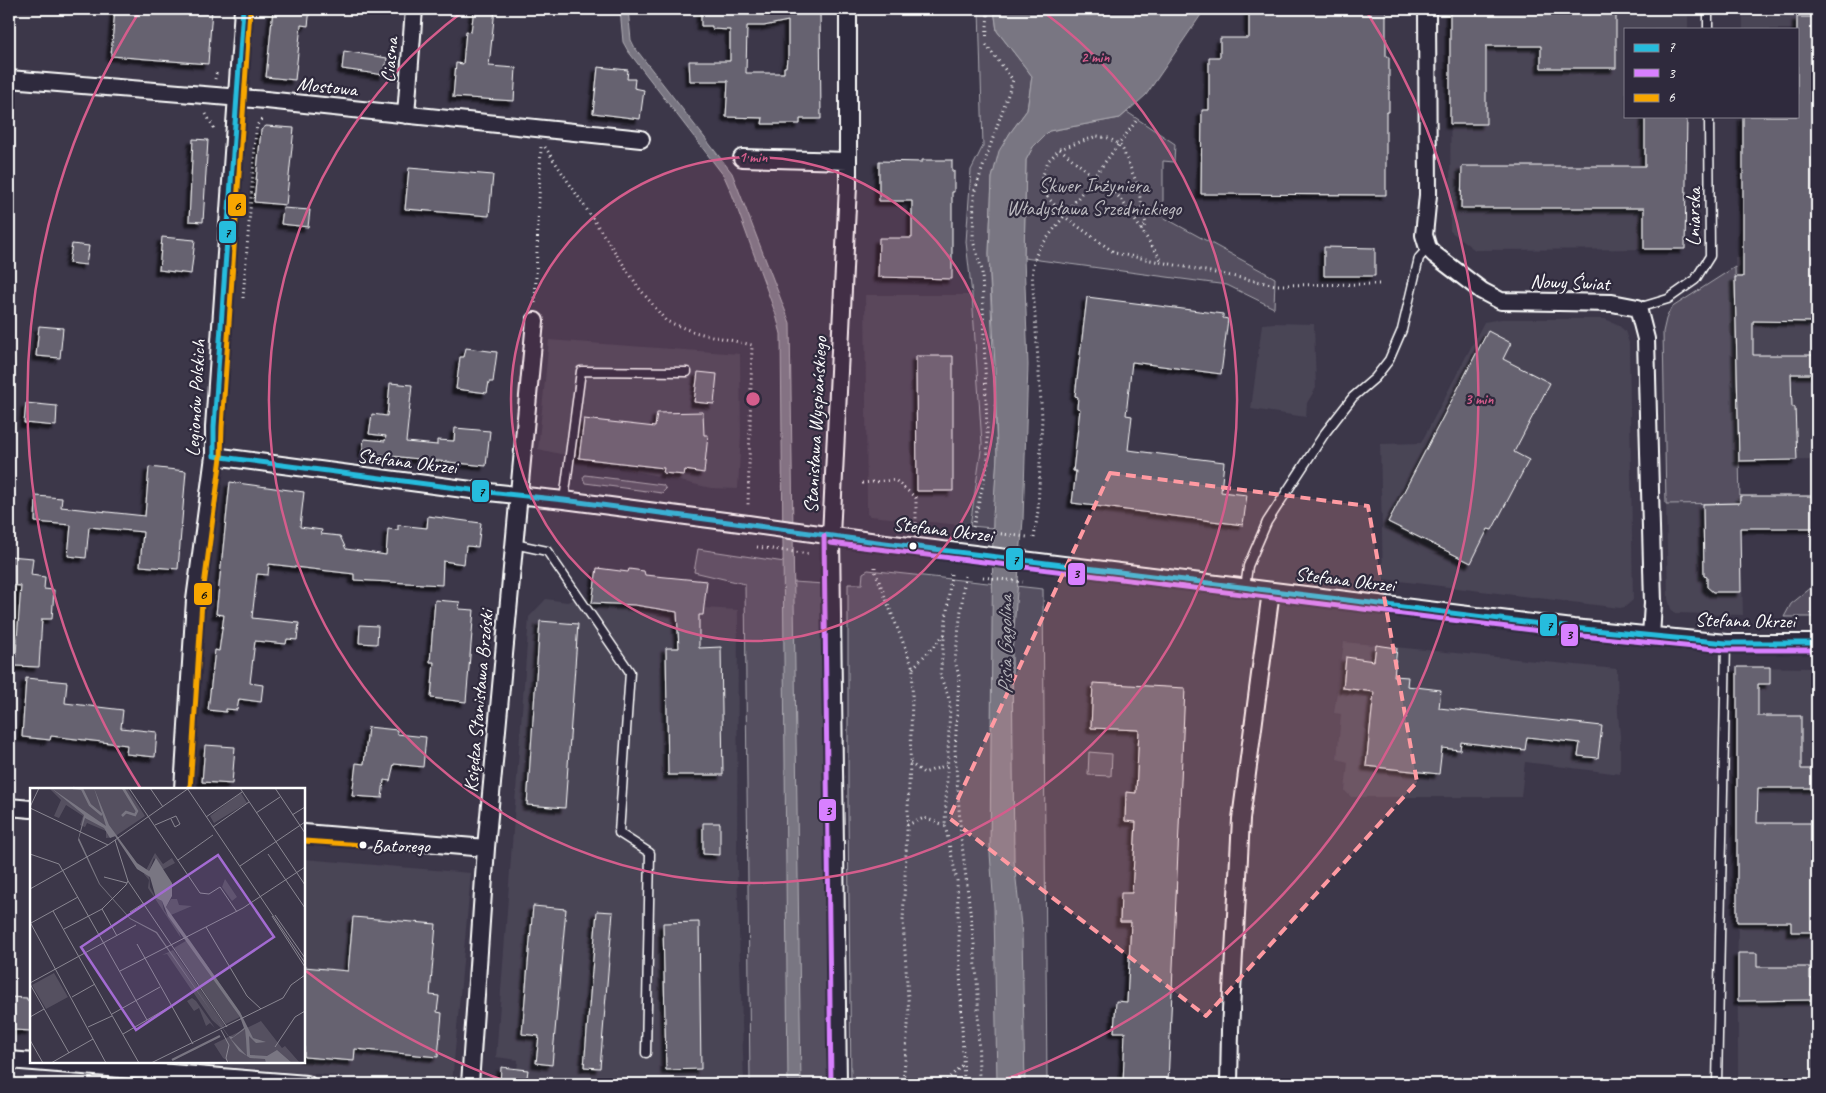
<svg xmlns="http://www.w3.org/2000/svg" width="1826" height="1093" font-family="Caveat,sans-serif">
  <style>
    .built { fill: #494455 }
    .green { fill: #555060; stroke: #aaa8b0 }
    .water { fill: #797682; stroke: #afadb4 }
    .building { fill: #666270; stroke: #fff; fill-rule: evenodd; filter: url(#shadow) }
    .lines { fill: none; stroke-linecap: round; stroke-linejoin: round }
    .service-casing { stroke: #fff; stroke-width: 11 }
    .minor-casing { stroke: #fff; stroke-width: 20 }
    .path { stroke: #fff; stroke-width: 3; stroke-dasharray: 1 4; stroke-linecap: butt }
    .service { stroke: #2f2a3d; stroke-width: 8 }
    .minor { stroke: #2f2a3d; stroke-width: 16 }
    .bus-1-casing { stroke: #2f2a3d; stroke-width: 9 }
    .bus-2-casing { stroke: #2f2a3d; stroke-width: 9 }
    .bus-3-casing { stroke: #2f2a3d; stroke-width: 9 }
    .bus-1 { stroke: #26bcdd; stroke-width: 5 }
    .bus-2 { stroke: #d880ff; stroke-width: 5 }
    .bus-3 { stroke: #f7a600; stroke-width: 5 }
    .marked { fill: #ff9aa2; fill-opacity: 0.2; stroke: #ff9aa2; stroke-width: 4; stroke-dasharray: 10 6; stroke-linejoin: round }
    .ring { fill: none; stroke: #d45d8c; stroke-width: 2.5 }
    .bus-dot { fill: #fff; stroke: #2f2a3d; stroke-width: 2 }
    .labels { text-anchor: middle; stroke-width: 4.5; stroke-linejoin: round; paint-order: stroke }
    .bus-label { font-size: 19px; fill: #fff; stroke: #2f2a3d; text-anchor: start }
    .street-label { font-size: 20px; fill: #fff; stroke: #2f2a3d }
    .park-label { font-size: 20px; fill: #bbb9bf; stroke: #2f2a3d }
    .water-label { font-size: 21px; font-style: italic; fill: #b5b4ba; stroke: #2f2a3d }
    .inset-river { fill: none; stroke: #797682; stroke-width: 2.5 }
    .inset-road { fill: none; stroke: #8a8792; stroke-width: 1 }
    .view { fill: #a36bd2; fill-opacity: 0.15; stroke: #a36bd2; stroke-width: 2.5 }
    .inset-edge { fill: none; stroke: #fff; stroke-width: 2.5 }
    .centre { fill: #d45d8c; stroke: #2f2a3d; stroke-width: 2.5 }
    .ring-label { font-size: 15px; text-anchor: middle; font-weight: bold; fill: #d45d8c; stroke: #2f2a3d; stroke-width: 4.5; stroke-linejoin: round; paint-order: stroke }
    .line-badge { stroke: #2f2a3d; stroke-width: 2 }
    .pale-badge-label { font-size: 14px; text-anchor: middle; font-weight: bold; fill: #111 }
  </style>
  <defs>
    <filter id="shadow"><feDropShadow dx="-4.5" dy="4.5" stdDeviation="1" flood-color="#0009"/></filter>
  </defs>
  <rect width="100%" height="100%" fill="#3c3749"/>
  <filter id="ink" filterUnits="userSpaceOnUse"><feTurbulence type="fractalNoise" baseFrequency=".02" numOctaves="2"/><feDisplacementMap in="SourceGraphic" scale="10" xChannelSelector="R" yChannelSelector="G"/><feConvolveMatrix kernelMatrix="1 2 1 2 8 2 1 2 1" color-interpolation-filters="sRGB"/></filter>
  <g filter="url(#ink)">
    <path class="built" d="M1451 9H1616V11L1688 15V29H1625V116H1687L1685 249 1475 250 1450 231Z
      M1817 16V460L1739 461 1735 257H1743V121L1797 116V29H1743V17Z
      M865 295H972L982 444 970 526 870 516 867 514Z
      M1501 319H1605L1617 324 1625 331 1629 343 1633 600 1625 607 1620 608 1383 579 1380 444 1421 443 1484 322Z
      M1274 323 1314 324 1316 388 1307 403 1306 417 1251 409 1262 324Z
      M549 340 740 354 741 435 738 489 711 488 538 449Z
      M1740 503 1743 615 1675 613 1671 609 1668 599 1666 504Z
      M582 597 606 601V604L623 605V608H635V605L677 612 679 648 700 647 699 615H703L704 608 738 610 737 869 744 1084H516L518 1060 496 1057 529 617 546 599 567 602Z
      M1344 642 1617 669 1618 713 1620 735V774L1525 762 1521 797H1351L1345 791 1348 762 1337 759 1341 714 1334 713Z
      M1737 667 1817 668V1084H1738Z
      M304 859 471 873 452 1084H432L178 1062H304Z"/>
    <path class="green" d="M979 9H994L997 31 1032 76 1027 110 1010 133 1000 151 992 178 989 254 997 456 993 528 970 526 982 444 972 295 966 242 971 170 983 146Z
      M1127 112 1175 144 1174 162 1163 161V217L1275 278 1274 308 1227 285 1024 258 1026 160 1033 147 1049 131 1120 118Z
      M1735 267 1740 503 1666 504 1663 332 1666 319 1671 308Z
      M585 475 663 485 666 489 662 493 585 483 583 478Z
      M698 549 791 563 793 582 825 584 827 1084H750L745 584 694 572Z
      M868 570 1043 589 1047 1084H851L848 815V584H862L863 573Z
      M1817 583V617H1784L1791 604Z
      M1089 752 1112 754 1111 776 1088 775Z"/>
    <path class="water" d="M620 9H628L631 40 635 48 732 173 790 323 801 1084H788L781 334 776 315 732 194 724 176 628 51 623 42Z
      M994 9H1205L1146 95 1120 118 1049 131 1033 147 1026 160 1024 258 1028 365 1023 520 1012 652 1014 861 1022 935 1025 1084H997L994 907 990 853 993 516 997 456 995 364 989 254 992 178 999 151 1010 133 1027 110 1032 76 997 31Z"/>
    <path class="building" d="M115 9 162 12V9H212L208 64 111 56Z
      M275 9H310L308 26 301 25 295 80 266 77 273 10Z
      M474 9H495L489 66 516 68 514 101 453 97 456 63 463 64 466 31 471 32Z
      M701 9H820L821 119H800V124H762L763 118 726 117 728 81H690L689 61H730V30L712 29V26H701ZM788 21V58L787 59 786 67H784V73H746L747 26H764Z
      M1249 9H1386V57H1389V112H1386V195L1201 194 1202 110H1209V57H1220V38H1249Z
      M1450 9 1575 11V9H1595V11H1616V68H1541V46H1486V124H1450Z
      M1797 17H1817V322L1753 321V355H1817V374H1791L1792 407H1795L1797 460 1739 461 1735 277H1743V116H1797Z
      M344 51 387 58 384 75 342 69Z
      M598 67 628 70 627 79H635L634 88 644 90 640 119 593 113Z
      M1645 116H1687L1685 249H1644V208H1461L1462 166H1645Z
      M266 126 294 128 286 205 254 202 261 130Z
      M193 139 208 140 203 222 189 221Z
      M922 160H952V171H954V192H952V279L878 277 879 238H912V201H879V161L922 162Z
      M409 168 493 175 489 216 405 209Z
      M283 208 310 210 308 227 281 224Z
      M162 237 195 240 191 274 159 270Z
      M72 244 89 246 86 265 69 263Z
      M1324 247 1375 248V276H1324Z
      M1087 297 1223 314V318L1228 319 1221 374 1132 362 1126 415 1132 416 1128 450 1224 462 1221 492 1247 495 1243 525 1072 503 1076 471H1073L1080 409 1077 408 1078 397 1075 396Z
      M39 326 63 328 60 358 36 356Z
      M1488 331 1511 343 1503 359 1550 383 1514 452 1529 460 1492 530 1488 529 1471 563 1388 522Z
      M466 348 497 352 493 382H489L487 393 456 389 460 357H464Z
      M916 356H953V491H917Z
      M698 372 717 374 714 404 694 402Z
      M390 383 412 385 406 442 437 445V440L454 441 455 428 490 431 486 466 362 453 364 439 385 441 386 436 369 434 372 414 387 416Z
      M26 403 57 406 56 426 24 423Z
      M703 412 704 435H708L704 473 685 470 684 475 663 473 664 468 579 458 584 419 655 427 657 413Z
      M149 467 186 471 178 569 140 566 143 532 89 527 86 558 68 556 71 525 35 522 36 496 62 498 61 507 145 516Z
      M230 482 304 492 300 527 322 530 321 534 340 536 346 549 386 555 388 529 398 530V525L427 528 428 516 481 523 478 547 466 546 464 564 443 561 442 585 354 580V574L269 564 268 575 257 574 252 618 299 623 297 640 287 639 286 644 255 641 250 683 263 685 261 702 239 699 237 710 226 709V712L208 710 215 650 219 651 224 615 216 614Z
      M1740 496H1817V528H1740L1741 592H1713L1707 587V577L1704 576 1703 504 1740 503Z
      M9 556 33 558 31 575 45 577 44 589 54 590 52 619H42L39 667 15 666 21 586 9 585Z
      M597 568 628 572 629 569 644 571 645 575 707 581 703 615H699V648L721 647 723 775H668L666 648H679L677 612 635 605 592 603Z
      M435 600 460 602 459 609 474 610 466 702 431 698 434 662H430Z
      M540 621 578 624 565 808 527 805Z
      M360 625 378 626 377 644 359 643Z
      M1376 645 1397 648 1394 676 1408 677 1407 686 1441 690 1439 708 1602 726 1598 758 1578 756 1580 743 1527 737 1525 750 1461 742 1460 750 1442 748 1439 774 1366 766 1374 692 1343 688 1346 657 1374 661Z
      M1737 667H1770V684H1758V716H1801V769H1817V788H1758L1757 823H1817V932H1791V922H1737Z
      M26 678 67 682 65 703 123 710 121 728 157 732 155 757 126 754 127 745 51 736 50 740 22 737Z
      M1093 683 1185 688 1168 1084H1123L1125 1032H1114L1116 1001 1127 1002 1131 922H1120L1121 893H1132L1136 822 1125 821 1126 792 1136 793 1139 730 1091 728Z
      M368 727 397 730V734L426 737 423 767 394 764 390 781 384 780 382 798 352 796 356 763 364 764Z
      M205 745 235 747 232 784 202 782Z
      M703 823H720V855L703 854Z
      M533 906 566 909 552 1065 536 1063 539 1036 522 1034Z
      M597 911 613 912 600 1068 584 1067Z
      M353 917 436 924 430 995 439 996 437 1012 442 1013 438 1057 355 1049 354 1061 304 1057V967L348 971Z
      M699 922 701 1069 666 1070 663 923Z
      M1738 953H1757V967H1810V979H1817V1000L1738 1001Z
      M9 997 27 998V1000L31 1001V1031L13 1030 14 1022 9 1021Z
      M501 1067 528 1070 526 1084H500Z"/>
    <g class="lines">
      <g class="service-casing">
        <path id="service" d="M1708 9V29
          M1638 308 1668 299 1695 280 1710 256 1709 116
          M564 500 581 371 687 372
          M514 544 547 551 630 672 619 833 650 853 646 1053
          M1245 588 1248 566 1267 522 1325 433 1353 397 1375 378 1389 360 1402 330 1419 258 1428 248
          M1717 1084 1726 643"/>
      </g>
      <g class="minor-casing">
        <path id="minor" d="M1427 9 1428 195 1424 235 1428 248 1435 255 1482 291 1501 301 1612 303 1638 308 1646 339 1653 603 1651 637
          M9 79 266 100 641 139
          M406 115 414 9
          M742 158 848 161
          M214 456 479 491 564 500 748 524 877 542 1573 628 1726 643H1817
          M183 789 195 600 214 456V427L243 9
          M9 807 31 809
          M304 833 486 848
          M9 1060 307 1084
          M470 1084 486 848 535 321
          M838 1084 831 536 848 186V9
          M1229 1084 1230 1030 1241 819 1271 591"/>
      </g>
      <path class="path" d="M215 79 217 71
        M206 114 215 130
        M545 147 639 288 666 321 694 332 752 345 748 506
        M254 149 257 125 263 118
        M1060 149 1094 177 1111 189 1121 199 1162 261
        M1141 230 1146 224 1137 184 1123 150 1119 144 1108 138 1097 136 1060 149 1048 161 1042 178 1046 195 1065 217 1115 253 1276 285 1382 284
        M243 298 255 149
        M535 303 541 147
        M862 483 895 480 916 498V526
        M972 532 988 462 982 270 973 241 974 193 1013 80 986 45 988 9
        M986 532 1027 537
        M1034 538 1038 511 1042 417 1033 288C1032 273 1032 262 1039 249L1137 120
        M757 547 810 554
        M875 567V571L913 668 910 763 903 921 909 1014 903 1084
        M951 574 940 676 948 695 950 705 945 825 957 881 964 1084
        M965 576 955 661 959 676 955 751 961 837 974 943 978 993 979 1084
        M983 577 1023 582
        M913 668 945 634
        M910 763 924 773 947 765
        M907 825 924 818 945 825
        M903 1079 912 1084
        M943 1084 963 1064"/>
      <use href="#service" class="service"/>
      <use href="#minor" class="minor"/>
      <g class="bus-1-casing">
        <path id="bus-1" d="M214 456 479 491 564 500 877 542 1573 628 1726 643H1817
          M214 456V427L243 9"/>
      </g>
      <g class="bus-2-casing">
        <path id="bus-2" d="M824 536 831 1084
          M830 543 1572 635 1725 650H1817"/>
      </g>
      <g class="bus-3-casing">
        <path id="bus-3" d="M190 789 202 601 221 457 222 427 250 10
          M304 841 363 845"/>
      </g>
      <use href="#bus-1" class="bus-1"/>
      <use href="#bus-2" class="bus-2"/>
      <use href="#bus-3" class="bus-3"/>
    </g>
  </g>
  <path class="marked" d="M1110 473 1368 506 1417 782 1206 1016 949 818Z"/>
  <circle cx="753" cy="399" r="242" fill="#d45d8c" fill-opacity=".12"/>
  <g class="ring">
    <circle cx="753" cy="399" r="242"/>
    <path d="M1041 10A484 484 0 1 1 465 10"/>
    <path d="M511 1083A726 726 0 0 1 306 971M141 789A726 726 0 0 1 141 9M1365 9A726 726 0 0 1 995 1083"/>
  </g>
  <g class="bus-dot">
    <circle cx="913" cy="546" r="4.5"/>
    <circle cx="363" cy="845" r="4.5"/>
  </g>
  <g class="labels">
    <g class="bus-label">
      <text x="372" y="852">Batorego</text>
    </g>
    <g class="street-label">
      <text transform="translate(389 60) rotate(-85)" y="7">Ciasna</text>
      <text transform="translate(327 86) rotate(6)" y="7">Mostowa</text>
      <text transform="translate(1693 217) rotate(-90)" y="7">Lniarska</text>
      <text transform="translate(1570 282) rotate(2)" y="7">Nowy Świat</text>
      <text transform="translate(195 398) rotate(-87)" y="7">Legionów Polskich</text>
      <text transform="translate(815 425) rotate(-87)" y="7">Stanisława Wyspiańskiego</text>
      <text transform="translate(407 461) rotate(7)" y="7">Stefana Okrzei</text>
      <text transform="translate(943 529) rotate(7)" y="7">Stefana Okrzei</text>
      <text transform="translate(1345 579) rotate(7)" y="7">Stefana Okrzei</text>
      <text transform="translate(1745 620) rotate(1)" y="7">Stefana Okrzei</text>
      <text transform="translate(478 701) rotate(-85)" y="7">Księdza Stanisława Brzóski</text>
    </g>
    <g class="park-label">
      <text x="1094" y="192">Skwer Inżyniera<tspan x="1094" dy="23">Władysława Srzednickiego</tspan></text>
    </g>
    <g class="water-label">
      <text transform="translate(1005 645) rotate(-90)" y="7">Pisia Gągolina</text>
    </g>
  </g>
  <g transform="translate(30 788)">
    <rect width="275" height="275" fill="#3c3749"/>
    <path d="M19 0H97L115 28 84 49 76 50V43L57 35 55 39 50 37 53 28 36 17 29 30 24 28 31 12ZM211 5 217 15 184 35 180 28ZM125 65 133 76 142 70 145 75 132 82 124 70 119 83 120 99 126 110 132 113 134 122 149 143 151 150 118 100 119 92 114 86ZM195 91 207 109 202 113 192 99ZM141 111H147L149 117 162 118 141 127 136 119ZM159 151 212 228 196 236 144 160ZM143 162 194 236V238L191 240 182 232 137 166 132 167ZM24 185 38 209 16 221 2 197ZM162 210 166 213 185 240 180 235 176 238 169 220 164 223 157 213ZM231 233 252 260 255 258 270 275H201L193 270 184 256Z" fill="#555060"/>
    <path d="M21 0 76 38 64 0 79 37 107 75 119 83 126 70 142 95V108L136 119 210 224 223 250 236 254 226 255 219 248 220 267 237 268 247 262 262 275H236L235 271 220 270 209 263 126 145 100 131 69 96 48 52 54 27ZM55 30 74 40 80 50 85 48 107 81 120 89 126 110 132 113 138 128 210 229 214 240 203 249 198 248 127 144 100 130 70 96 49 50ZM215 241 216 251 217 268 201 251Z" fill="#797682" fill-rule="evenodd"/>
    <path class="inset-river" d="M43 0 52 1 60 17 72 27M92 28 96 24 105 27 107 23 93 0M142 272 190 248"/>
    <path class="inset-road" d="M99 0 170 105 179 106 190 99 207 124M120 0 133 19M157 0 275 175M210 0 275 97M245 0 275 45M0 19 9 0M0 20 78 57M226 25 250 9M262 27 275 19M176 29 212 4M125 37 146 28 150 36 145 39 141 31M183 39 219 14M0 66 29 76 117 232M238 66 275 120M148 72 183 47M210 78 275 34M74 89 97 95M98 93 197 239M0 101 78 57 159 0M72 121 87 148M23 123 109 275M100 124 114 115M245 127 275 170M242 128 275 179M0 134 76 275M1 135 48 109M176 139 217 208 231 221M34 141 72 121 96 97 98 93 85 52M107 156 163 256M90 183 213 120 275 79M0 195 106 137M0 196 39 265M42 209 65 196M82 226 130 199M0 229 14 221M58 239 82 228M191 242 199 257 196 270 198 275M93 246 141 218M0 252 13 275M245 259 265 229 275 223M21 275 63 251M121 275 253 210 261 197 275 187"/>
    <path class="view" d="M188 67 244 149 106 242 51 159Z"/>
    <rect width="275" height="275" class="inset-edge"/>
  </g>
  <circle cx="753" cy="399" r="8" class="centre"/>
  <g class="ring-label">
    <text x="1095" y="62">2 min</text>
    <text x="753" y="162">1 min</text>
    <text x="1479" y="404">3 min</text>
  </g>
  <g class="line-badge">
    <rect x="227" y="193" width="20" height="24" rx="5" fill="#f7a600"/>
    <rect x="218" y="220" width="19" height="24" rx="5" fill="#26bcdd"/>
    <rect x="471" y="479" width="19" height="24" rx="5" fill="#26bcdd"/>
    <rect x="1005" y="547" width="19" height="24" rx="5" fill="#26bcdd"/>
    <rect x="1067" y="562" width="19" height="24" rx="5" fill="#d880ff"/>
    <rect x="193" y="582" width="20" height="24" rx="5" fill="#f7a600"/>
    <rect x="1539" y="613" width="19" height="24" rx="5" fill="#26bcdd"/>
    <rect x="1560" y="623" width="19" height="24" rx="5" fill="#d880ff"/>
    <rect x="818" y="798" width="19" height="24" rx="5" fill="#d880ff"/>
  </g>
  <g class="pale-badge-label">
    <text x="237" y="210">6</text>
    <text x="227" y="237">7</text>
    <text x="481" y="496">7</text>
    <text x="1015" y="564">7</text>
    <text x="1076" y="578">3</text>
    <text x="203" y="599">6</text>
    <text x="1549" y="630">7</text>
    <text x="1569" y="639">3</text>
    <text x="828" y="815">3</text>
  </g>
  <rect width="1826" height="1093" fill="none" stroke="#2f2a3d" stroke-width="30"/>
  <rect x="15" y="15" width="1796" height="1063" fill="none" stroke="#fff" stroke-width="2" filter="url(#ink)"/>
  <rect x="1624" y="28" width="175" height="90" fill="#2f2a3d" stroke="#827f8b"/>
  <rect x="1634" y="44" width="25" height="8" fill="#26bcdd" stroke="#827f8b"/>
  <text x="1668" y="52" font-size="15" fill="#ffffff">7</text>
  <rect x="1634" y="69" width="25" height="8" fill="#d880ff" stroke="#827f8b"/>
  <text x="1668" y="78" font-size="15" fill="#ffffff">3</text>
  <rect x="1634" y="94" width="25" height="8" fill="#f7a600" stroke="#827f8b"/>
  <text x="1668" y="102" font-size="15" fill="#ffffff">6</text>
</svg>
